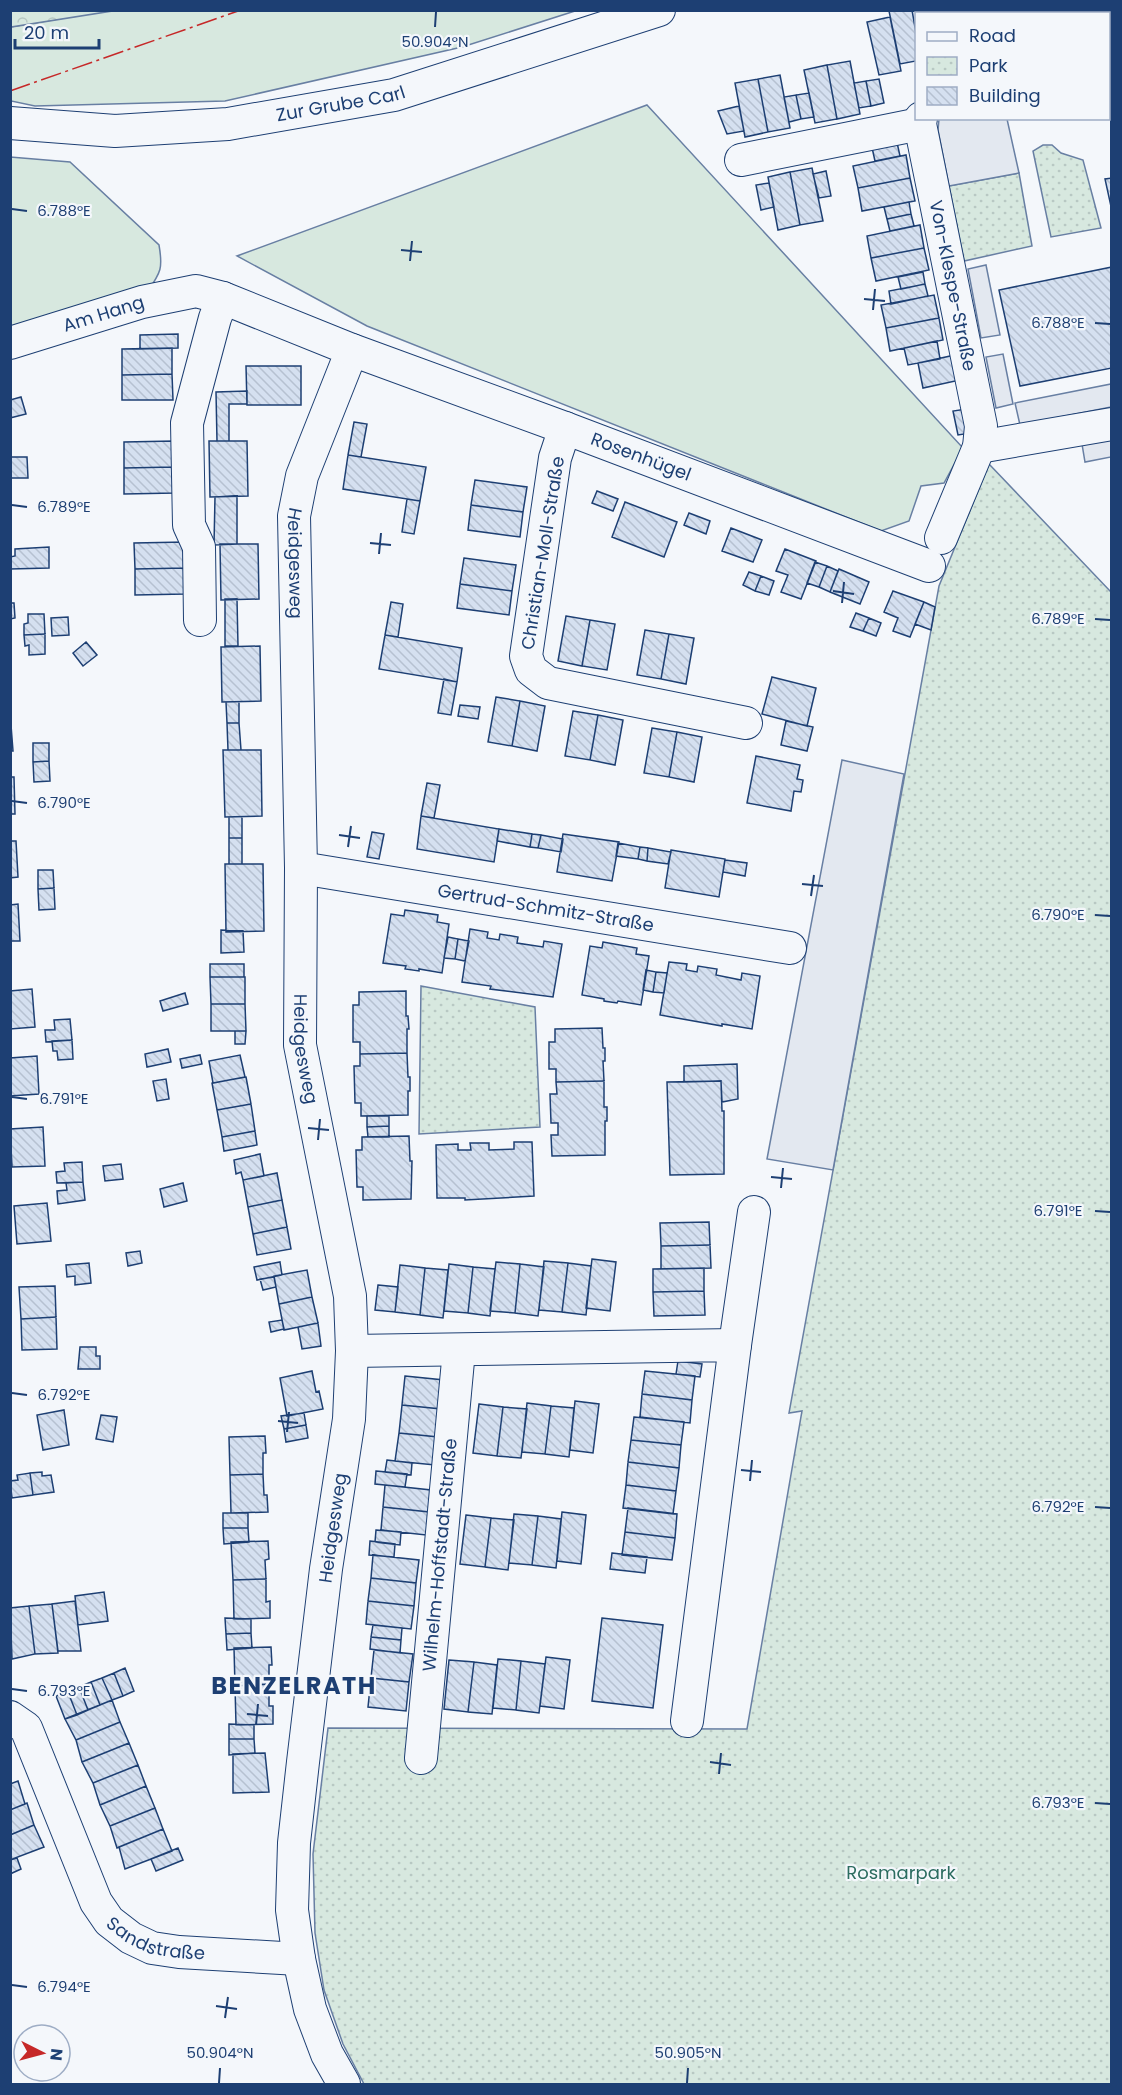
<svg xmlns="http://www.w3.org/2000/svg" width="1122" height="2095" font-family="Poppins,sans-serif">
  <style>
    .grass { fill: #d7e8df; stroke: #687fa3; stroke-width: 1.5 }
    .forest { fill: url(#forest-crowns); stroke: #687fa3; stroke-width: 1.5 }
    .park { fill: url(#park-dots); stroke: #687fa3; stroke-width: 1.5 }
    .parking { fill: #e3e8f0; stroke: #687fa3; stroke-width: 1.5 }
    .building { fill: url(#building-back-hatch); stroke: #1d3f73; stroke-width: 1.5 }
    .lines { fill: none; stroke-linecap: round; stroke-linejoin: round }
    .minor-casing { stroke: #1d3f73; stroke-width: 34 }
    .minor { stroke: #f4f7fb; stroke-width: 32 }
    .power { stroke: #c62828; stroke-width: 1.5; stroke-dasharray: 21 4.5 3 4.5; stroke-linecap: butt }
    .ticks { fill: none; stroke: #1d3f73; stroke-width: 2 }
    .labels { text-anchor: middle; stroke-width: 4.5; stroke-linejoin: round; paint-order: stroke }
    .street-label { font-size: 18px; fill: #1d3f73; stroke: #f4f7fb }
    .park-label { font-size: 18px; fill: #2c6c60; stroke: #f4f7fb }
    .district-label { font-size: 24px; font-weight: bold; letter-spacing: 1.5px; fill: #1d3f73; stroke: #f4f7fb }
    .ticks-label { font-size: 15px; text-anchor: middle; fill: #1d3f73; stroke: #f4f7fb; stroke-width: 4.5; stroke-linejoin: round; paint-order: stroke }
  </style>
  <defs>
    <pattern id="forest-crowns" width="20" height="18" patternUnits="userSpaceOnUse" patternTransform="scale(1.5)"><rect width="20" height="18" fill="#d7e8df"/><path d="M2 6a3 3 0 1 1 6 0M12 15a3 3 0 1 1 6 0" fill="none" stroke="#b8c8c3"/></pattern>
    <pattern id="park-dots" width="8" height="8" patternUnits="userSpaceOnUse" patternTransform="scale(1.5)"><rect width="8" height="8" fill="#d7e8df"/><path d="M2 2h.1M6 6h.1" fill="none" stroke="#b8c8c3" stroke-width="1.8" stroke-linecap="round"/></pattern>
    <pattern id="building-back-hatch" width="6" height="6" patternUnits="userSpaceOnUse" patternTransform="scale(1.5)"><rect width="6" height="6" fill="#d5e0f0"/><path d="M-1 5l2 2M0 0l6 6M5-1l2 2" fill="none" stroke="#b6c1d1"/></pattern>
  </defs>
  <rect width="100%" height="100%" fill="#f4f7fb"/>
  <path class="grass" d="M112 10 575 11 462 47 225 101 35 106 11 101 10 27Z
    M647 105 963 448 944 483 921 486 909 521 881 531 367 326 237 256Z
    M10 157 70 162 159 245C163 268 161 272 148 291L11 333Z"/>
  <path class="forest" d="M11 10H112V11L11 27Z"/>
  <path class="park" d="M1043 145H1052L1061 153 1083 160 1101 228 1051 237 1033 151Z
    M1019 173 1032 246 964 261 949 186Z
    M989 464 1111 592V2084H364L343 2044 324 1990 315 1933 313 1854 328 1728 747 1729 802 1411 789 1413 939 586Z
    M421 986 535 1007 540 1127 419 1134Z"/>
  <path class="parking" d="M998 11H1111V29L1109 31 1108 14H998Z
    M939 119H1007L1019 173 949 186 938 130Z
    M986 265 1000 335 981 338 968 269Z
    M1003 354 1013 404 996 408 986 357Z
    M1111 384V407L1020 425 1015 403Z
    M1111 438V457L1085 462 1082 444Z
    M842 760 904 774 833 1170 767 1159Z"/>
  <path class="building" d="M912 10 916 33V61L900 64 889 11Z
    M938 10H961L962 14H938Z
    M961 10H985V14H962Z
    M890 17 901 71 879 75 867 22Z
    M850 61 860 114 837 119 827 65Z
    M827 65 837 119 815 123 804 70Z
    M780 75 790 128 768 132 758 79Z
    M758 79 768 132 745 137 735 83Z
    M879 79 884 103 871 106 866 81Z
    M866 81 871 106 859 108 854 83Z
    M809 93 814 117 801 119 796 95Z
    M796 95 801 119 789 122 784 97Z
    M739 106 744 131 727 134 718 111Z
    M896 138 900 156 875 161 871 143Z
    M906 155 910 178 858 188 853 166Z
    M812 168 823 221 800 225 790 172Z
    M826 171 831 196 819 198 813 174Z
    M790 172 800 225 778 230 768 177Z
    M910 178 915 201 862 211 858 188Z
    M1112 178V211L1105 179Z
    M769 183 774 207 761 210 756 185Z
    M909 202 911 214 887 219 884 207Z
    M911 214 914 226 890 231 887 219Z
    M920 225 924 248 871 258 867 236Z
    M924 248 929 270 876 281 871 258Z
    M1112 267V368L1020 386 999 290Z
    M923 272 925 284 901 289 898 277Z
    M925 284 928 296 891 304 889 291Z
    M934 295 939 318 886 328 881 305Z
    M939 318 943 340 890 351 886 328Z
    M178 334V348L140 349V335Z
    M937 341 940 359 908 365 904 348Z
    M172 348V374L122 375V349Z
    M955 355 960 380 923 388 918 363Z
    M246 366H301V405H247Z
    M172 374 173 400H122V375Z
    M247 391V404H229V441H217L216 392Z
    M21 397 26 414 10 418V400Z
    M966 409 971 433 958 435 953 411Z
    M354 422 367 424 361 457 348 455Z
    M174 441V467L124 468V442Z
    M209 441H247L248 496 210 497Z
    M348 455 426 467 420 501 343 489Z
    M10 457H27L28 478H11Z
    M174 467 175 493 124 494V468Z
    M475 480 527 487 523 512 471 505Z
    M597 491 618 499 613 511 592 503Z
    M237 496V544L214 545 215 497Z
    M407 499 420 501 414 534 402 532Z
    M625 502 677 522 664 557 612 537Z
    M471 505 523 512 520 537 468 530Z
    M689 513 710 521 706 534 684 525Z
    M731 528 762 540 753 562 722 551Z
    M185 542V568L135 569 134 543Z
    M220 544H258L259 599 221 600Z
    M49 547V568L10 569V557L15 556V549Z
    M785 549 816 561 801 599 781 592 788 575 776 571Z
    M464 558 516 565 512 591 460 584Z
    M815 562 827 566 819 587 807 583Z
    M827 566 838 571 830 592 819 587Z
    M185 568V594L135 595V569Z
    M839 569 869 582 860 604 830 592Z
    M749 572 761 576 755 591 743 585Z
    M761 576 774 581 769 595 755 591Z
    M460 584 512 591 509 615 457 608Z
    M893 591 924 602 910 637 893 631 898 618 884 612Z
    M225 599H237L238 646H225Z
    M391 602 403 604 398 637 385 635Z
    M924 602 935 607 931 630 915 624Z
    M10 603H14L15 618 10 619Z
    M856 613 869 618 863 631 850 627Z
    M28 614H44L45 634 24 635V624L28 623Z
    M566 616 590 620 582 666 558 661Z
    M68 617 69 635 52 636 51 618Z
    M869 618 881 623 876 636 863 631Z
    M590 620 615 624 607 670 582 666Z
    M645 630 669 634 661 679 637 675Z
    M45 634V654L29 655V645L25 646 24 635Z
    M669 634 694 638 686 684 661 679Z
    M385 635 462 648 457 682 379 669Z
    M86 642 97 655 83 666 73 653Z
    M260 646 261 701 222 702 221 647Z
    M772 677 816 688 807 726 762 714Z
    M444 679 457 682 451 715 438 713Z
    M496 697 520 701 512 746 488 742Z
    M520 701 545 706 537 751 512 746Z
    M226 702H239V723H227Z
    M460 705 480 707 478 719 458 716Z
    M573 711 598 715 590 760 565 756Z
    M10 712 13 751H10Z
    M598 715 623 720 615 765 590 760Z
    M786 721 813 727 807 751 781 745Z
    M227 723H239L241 750H228Z
    M652 728 677 732 669 777 644 773Z
    M677 732 702 737 694 782 669 777Z
    M33 743H49V761L33 762Z
    M223 750H261L262 816 225 817Z
    M756 756 800 765 797 779 803 780 801 792 794 791 791 811 747 803Z
    M49 761 50 781 34 782 33 762Z
    M10 777H14L15 814H10Z
    M427 783 440 785 434 818 421 816Z
    M421 816 499 829 494 862 417 849Z
    M229 817H242V838H229Z
    M499 829 532 834 530 847 497 841Z
    M372 832 384 834 379 859 367 857Z
    M532 834 541 835 538 848 530 847Z
    M563 834 619 842 612 881 557 872Z
    M541 835 563 839 561 852 538 848Z
    M229 838H242V864H229Z
    M10 841H16L18 877 10 878Z
    M618 843 640 847 638 859 616 856Z
    M640 847 648 848 647 861 638 859Z
    M648 848 671 852 668 864 647 861Z
    M671 850 725 859 719 897 665 888Z
    M725 860 747 863 745 876 723 872Z
    M225 864H263L264 931 226 932Z
    M38 870H53L54 888 38 889Z
    M54 888 55 909 39 910 38 889Z
    M18 904 20 941H10V905Z
    M405 910 438 915 437 922 449 924 442 973 419 969V971L405 969 406 966 383 963 391 914 404 916Z
    M470 929 488 932 487 938 499 940 500 934 518 937 517 943 543 947 544 941 562 944 553 997 490 989 491 986 462 982Z
    M221 930 243 931 244 952 221 953Z
    M448 937 458 939 455 959 444 958Z
    M458 939 469 941 465 961 455 959Z
    M603 942 637 948 636 954 649 956 641 1005 618 1001 617 1003 604 1001V999L582 995 590 946 602 948Z
    M669 962 687 964 686 970 697 972 698 966 717 969 716 975 741 980 742 973 760 976 752 1029 722 1024V1026L660 1015Z
    M210 964H244V977H210Z
    M646 970 656 972 653 992 643 990Z
    M656 972 667 973 664 993 653 992Z
    M210 977H245V1004H211Z
    M32 989 35 1027 10 1029V991Z
    M406 991V1016H408L409 1029H407V1053L360 1054V1042H353V1005H359V992Z
    M185 993 188 1004 163 1011 160 1001Z
    M211 1004H245L246 1031H211Z
    M70 1019 72 1040 46 1042 45 1030H55L54 1020Z
    M602 1028 603 1048H605V1061H603L604 1081 556 1082V1069H549V1042H555V1029Z
    M235 1031H246L245 1044H235Z
    M72 1040 73 1059 58 1060 57 1051H53L52 1041Z
    M168 1049 171 1062 147 1067 145 1054Z
    M407 1053 408 1077H410V1091H408V1115L361 1116V1103H355L354 1066H360V1054Z
    M200 1055 202 1064 182 1068 180 1059Z
    M240 1055 245 1077 213 1083 209 1061Z
    M37 1056 39 1094 10 1096V1058Z
    M737 1064 738 1099 722 1102 721 1081 684 1082V1066Z
    M246 1077 251 1104 217 1110 212 1083Z
    M166 1079 169 1099 157 1101 153 1081Z
    M604 1081V1107H607V1121H605V1155L552 1156 551 1135H558V1123H551L550 1094H557L556 1082Z
    M721 1081 722 1111H724V1174L670 1175 667 1082Z
    M251 1104 255 1131 222 1137 217 1110Z
    M367 1116H389V1126L367 1127Z
    M389 1126V1137H368L367 1127Z
    M43 1127 45 1166 12 1167 10 1129Z
    M255 1131 257 1145 224 1151 222 1137Z
    M409 1136 410 1161H412L411 1199 363 1200V1187H357L356 1150H362V1137Z
    M514 1142H532L534 1196 465 1200V1198H437L436 1145 458 1144V1150H471L470 1143H489V1150L514 1149Z
    M260 1154 264 1176 243 1180 241 1172 236 1174 234 1160Z
    M82 1162 83 1182 57 1183 56 1172 65 1171 64 1163Z
    M121 1164 123 1179 105 1181 103 1166Z
    M277 1173 282 1200 248 1207 243 1180Z
    M83 1182 85 1200 58 1204 57 1191 67 1190 66 1183Z
    M183 1183 187 1201 164 1207 160 1189Z
    M282 1200 287 1227 253 1234 248 1207Z
    M47 1203 51 1241 17 1244 14 1206Z
    M709 1222 710 1245 661 1246 660 1223Z
    M287 1227 291 1249 257 1255 253 1234Z
    M710 1245 711 1268 661 1269V1246Z
    M140 1251 142 1263 128 1266 126 1253Z
    M592 1259 616 1262 610 1311 586 1308Z
    M544 1261 568 1263 562 1312 539 1310Z
    M280 1262 282 1275 257 1280 254 1267Z
    M496 1262 520 1264 515 1313 490 1311Z
    M89 1263 91 1283 75 1285V1276L67 1277 66 1265Z
    M568 1263 591 1266 586 1315 562 1312Z
    M449 1264 473 1267 468 1313 444 1311Z
    M520 1264 544 1267 538 1316 515 1313Z
    M400 1265 425 1268 420 1315 395 1312Z
    M473 1267 495 1269 490 1316 468 1313Z
    M425 1268 448 1270 443 1318 420 1315Z
    M704 1268V1291L653 1292V1269Z
    M307 1270 312 1297 279 1304 274 1276Z
    M274 1277 276 1287 263 1290 260 1279Z
    M378 1285 398 1287 395 1312 375 1310Z
    M55 1286 56 1317 21 1319 19 1287Z
    M704 1291 705 1315 654 1316 653 1292Z
    M312 1297 318 1323 284 1330 279 1304Z
    M56 1317 57 1349 22 1350 21 1319Z
    M282 1320 284 1329 271 1332 269 1322Z
    M318 1323 321 1346 302 1349 298 1327Z
    M80 1347H96V1356H100V1369H78Z
    M678 1361 702 1364 700 1377 676 1374Z
    M312 1371 316 1392 319 1391 323 1409 287 1416 280 1378Z
    M645 1371 695 1376 692 1400 642 1394Z
    M405 1376 444 1380 441 1409 402 1405Z
    M642 1394 692 1400 690 1423 640 1417Z
    M575 1401 599 1404 593 1453 570 1450Z
    M527 1403 551 1406 545 1454 522 1452Z
    M479 1404 503 1407 497 1456 473 1453Z
    M402 1405 441 1409 438 1437 399 1433Z
    M551 1406 574 1408 569 1457 545 1454Z
    M503 1407 527 1409 521 1458 497 1456Z
    M64 1410 69 1445 43 1450 37 1415Z
    M304 1413 306 1425 284 1429 281 1416Z
    M101 1415 117 1417 113 1442 96 1439Z
    M634 1417 684 1422 681 1445 631 1440Z
    M306 1425 308 1438 286 1442 284 1429Z
    M399 1433 438 1437 435 1465 395 1461Z
    M265 1436 266 1453H263V1474L230 1475 229 1437Z
    M631 1440 681 1445 679 1468 628 1462Z
    M387 1460 412 1463 411 1475 385 1472Z
    M628 1462 679 1468 676 1491 626 1485Z
    M376 1471 407 1474 405 1487 375 1484Z
    M42 1472V1476L51 1475 54 1492 33 1495 30 1473Z
    M30 1473 33 1495 12 1498 10 1481 18 1480 17 1475Z
    M263 1474 264 1495H267L268 1512 231 1513 230 1475Z
    M385 1485 431 1490 429 1512 383 1507Z
    M626 1485 676 1491 673 1514 623 1508Z
    M383 1507 429 1512 426 1535 381 1530Z
    M628 1508 677 1514 675 1538 625 1532Z
    M562 1512 586 1515 581 1564 557 1561Z
    M223 1513H248V1528H223Z
    M514 1514 538 1516 532 1565 509 1563Z
    M466 1515 491 1518 485 1567 460 1564Z
    M538 1516 561 1519 556 1568 532 1565Z
    M491 1518 514 1520 508 1570 485 1567Z
    M223 1528H248L249 1542 224 1544Z
    M376 1530 401 1532 400 1545 375 1542Z
    M625 1532 675 1538 672 1560 622 1555Z
    M268 1541 269 1559 265 1560 266 1579 233 1580 231 1542Z
    M370 1541 395 1544 394 1557 369 1555Z
    M612 1553 647 1557 645 1573 610 1569Z
    M373 1555 419 1560 416 1583 371 1578Z
    M371 1578 416 1583 414 1606 368 1601Z
    M266 1579V1602L270 1601V1618L234 1619 233 1580Z
    M104 1592 108 1621 78 1625 75 1596Z
    M75 1601 81 1651H58L52 1604Z
    M368 1601 414 1606 411 1629 366 1624Z
    M52 1604 58 1653 35 1654 29 1606Z
    M29 1606 35 1654 12 1659 10 1608Z
    M225 1618 251 1619V1633L226 1634Z
    M602 1618 663 1625 653 1708 592 1701Z
    M373 1625 402 1628 401 1640 371 1637Z
    M251 1633 252 1648 227 1650 226 1634Z
    M371 1637 401 1640 400 1653 370 1649Z
    M271 1647 272 1665H269V1684L235 1686 234 1648Z
    M374 1650 413 1654 409 1682 371 1678Z
    M546 1657 570 1660 564 1709 540 1706Z
    M498 1659 521 1661 516 1710 493 1708Z
    M449 1660 474 1662 468 1712 444 1709Z
    M521 1661 545 1664 539 1713 516 1710Z
    M474 1662 497 1665 492 1714 468 1712Z
    M125 1668 134 1691 123 1696 114 1673Z
    M114 1673 123 1696 112 1700 102 1678Z
    M102 1678 112 1700 100 1705 91 1682Z
    M371 1678 409 1682 406 1711 368 1707Z
    M91 1682 100 1705 88 1710 79 1687Z
    M269 1684V1706H273V1724L236 1725 235 1686Z
    M79 1687 88 1710 77 1715 68 1692Z
    M68 1692 77 1715 65 1719 56 1696Z
    M112 1700 120 1722 76 1740 65 1719Z
    M120 1722 129 1743 82 1762 76 1740Z
    M229 1724 254 1725V1739H229Z
    M229 1739H254L255 1753 229 1755Z
    M129 1743 138 1765 93 1783 82 1762Z
    M265 1753 269 1792 233 1793V1754Z
    M138 1765 146 1786 100 1805 93 1783Z
    M18 1781 25 1804 10 1810V1784Z
    M146 1786 155 1808 110 1826 100 1805Z
    M27 1803 34 1825 10 1835V1810Z
    M155 1808 163 1829 117 1848 110 1826Z
    M34 1825 44 1847 10 1860V1835Z
    M163 1829 172 1851 125 1869 119 1847Z
    M178 1848 183 1860 156 1871 151 1859Z
    M17 1858 21 1869 10 1874V1860Z"/>
  <g class="lines">
    <g class="minor-casing">
      <g id="minor">
        <path d="M1108 46 1112 45"/>
        <path id="s1" d="M921 118 920 124 981 426 979 447 941 538"/>
        <path id="s2" d="M10 123 115 131 228 124 394 95 659 10"/>
        <path d="M741 160 920 124"/>
        <path id="s3" d="M10 343 142 302 196 291 223 298 352 350 302 476 294 516 301 868 300 1045 350 1296 352 1351 349 1419 326 1569 303 1762 294 1843 292 1910 299 1959 310 2009 327 2054 344 2084"/>
        <path id="s4" d="M352 350 565 428 929 566"/>
        <path d="M565 428 555 458 526 656 531 670 548 683 746 723"/>
        <path d="M979 447 1112 424"/>
        <path d="M200 620 199 547 189 525 187 423 215 318 223 298"/>
        <path id="s5" d="M301 868 790 948"/>
        <path d="M735 1345 754 1212"/>
        <path d="M352 1351 735 1345 687 1721"/>
        <path id="s6" d="M10 1717 26 1728 96 1902 109 1921 131 1938 152 1948 179 1952 299 1959"/>
        <path id="s7" d="M421 1758 459 1350"/>
      </g>
    </g>
    <use href="#minor" class="minor"/>
    <path class="power" d="M10 91 241 10"/>
  </g>
  <path class="ticks" d="M435 27 436 12M12 209 27 211M401 250 422 252M410 261 412 241M864 299 885 301M873 310 875 289M1095 323 1110 324M12 505 27 507M370 543 391 545M379 554 381 533M833 591 854 594M842 603 844 582M1095 619 1110 620M12 801 27 803M339 835 360 838M348 847 351 826M802 884 823 886M811 896 814 875M1095 915 1110 916M12 1097 27 1099M308 1128 329 1130M318 1140 320 1119M771 1177 792 1179M781 1188 783 1168M1095 1211 1110 1212M12 1393 27 1395M278 1421 298 1423M287 1432 289 1412M741 1470 761 1472M750 1481 752 1460M1095 1507 1110 1508M12 1689 27 1691M247 1714 268 1716M256 1725 258 1704M710 1762 731 1765M719 1774 721 1753M1095 1803 1110 1804M12 1985 27 1987M216 2006 237 2009M225 2018 228 1997M219 2083 220 2068M687 2083 688 2068"/>
  <g class="labels">
    <g class="street-label">
      <text dy="6" stroke="none"><textPath href="#s2" startOffset="333">Zur Grube Carl</textPath></text>
      <text dy="6" stroke="none"><textPath href="#s1" startOffset="171">Von-Klespe-Straße</textPath></text>
      <text dy="6" stroke="none"><textPath href="#s3" startOffset="98">Am Hang</textPath></text>
      <text dy="6" stroke="none"><textPath href="#s4" startOffset="308">Rosenhügel</textPath></text>
      <text transform="translate(543 553) rotate(-81)" y="6">Christian-Moll-Straße</text>
      <text dy="6" stroke="none"><textPath href="#s3" startOffset="584">Heidgesweg</textPath></text>
      <text dy="6" stroke="none"><textPath href="#s5" startOffset="248">Gertrud-Schmitz-Straße</textPath></text>
      <text dy="6" stroke="none"><textPath href="#s3" startOffset="1070">Heidgesweg</textPath></text>
      <text transform="translate(333 1528) rotate(-82)" y="6">Heidgesweg</text>
      <text dy="6" stroke="none"><textPath href="#s7" startOffset="204">Wilhelm-Hoffstadt-Straße</textPath></text>
      <text dy="6" stroke="none"><textPath href="#s6" startOffset="282">Sandstraße</textPath></text>
    </g>
    <g class="park-label">
      <text x="901" y="1879">Rosmarpark</text>
    </g>
    <g class="district-label">
      <text x="294" y="1694">BENZELRATH</text>
    </g>
  </g>
  <g class="ticks-label">
    <text x="435" y="47">50.904°N</text>
    <text x="64" y="216">6.788°E</text>
    <text x="1058" y="328">6.788°E</text>
    <text x="64" y="512">6.789°E</text>
    <text x="1058" y="624">6.789°E</text>
    <text x="64" y="808">6.790°E</text>
    <text x="1058" y="920">6.790°E</text>
    <text x="64" y="1104">6.791°E</text>
    <text x="1058" y="1216">6.791°E</text>
    <text x="64" y="1400">6.792°E</text>
    <text x="1058" y="1512">6.792°E</text>
    <text x="64" y="1696">6.793°E</text>
    <text x="1058" y="1808">6.793°E</text>
    <text x="64" y="1992">6.794°E</text>
    <text x="220" y="2058">50.904°N</text>
    <text x="688" y="2058">50.905°N</text>
  </g>
  <rect width="1122" height="2095" fill="none" stroke="#1d3f73" stroke-width="24"/>
  <rect x="915" y="12" width="195" height="108" fill="#f4f7fb" stroke="#9eadc5" stroke-width="1.5"/>
  <rect x="927" y="32" width="30" height="9" fill="#f4f7fb" stroke="#9eadc5" stroke-width="1.5"/>
  <text x="969" y="42" font-size="18" fill="#1d3f73">Road</text>
  <rect x="927" y="57" width="30" height="18" fill="url(#park-dots)" stroke="#9eadc5" stroke-width="1.5"/>
  <text x="969" y="72" font-size="18" fill="#1d3f73">Park</text>
  <rect x="927" y="87" width="30" height="18" fill="url(#building-back-hatch)" stroke="#9eadc5" stroke-width="1.5"/>
  <text x="969" y="102" font-size="18" fill="#1d3f73">Building</text>
  <g transform="translate(42 2053) rotate(96)"><circle r="28" fill="#f4f7fb" stroke="#9eadc5" stroke-width="1.5"/>
  <path d="M0-4.5L10 22L0 15L-10 22Z" fill="#c62828"/>
  <text y="-9" font-size="16" font-weight="bold" text-anchor="middle" fill="#1d3f73">N</text>
  </g>
  <path d="M15 39v9h84v-9" fill="none" stroke="#1d3f73" stroke-width="3"/>
  <text x="24" y="39" font-size="18" fill="#1d3f73" stroke="#f4f7fb" stroke-width="4.5" paint-order="stroke">20 m</text>
</svg>
